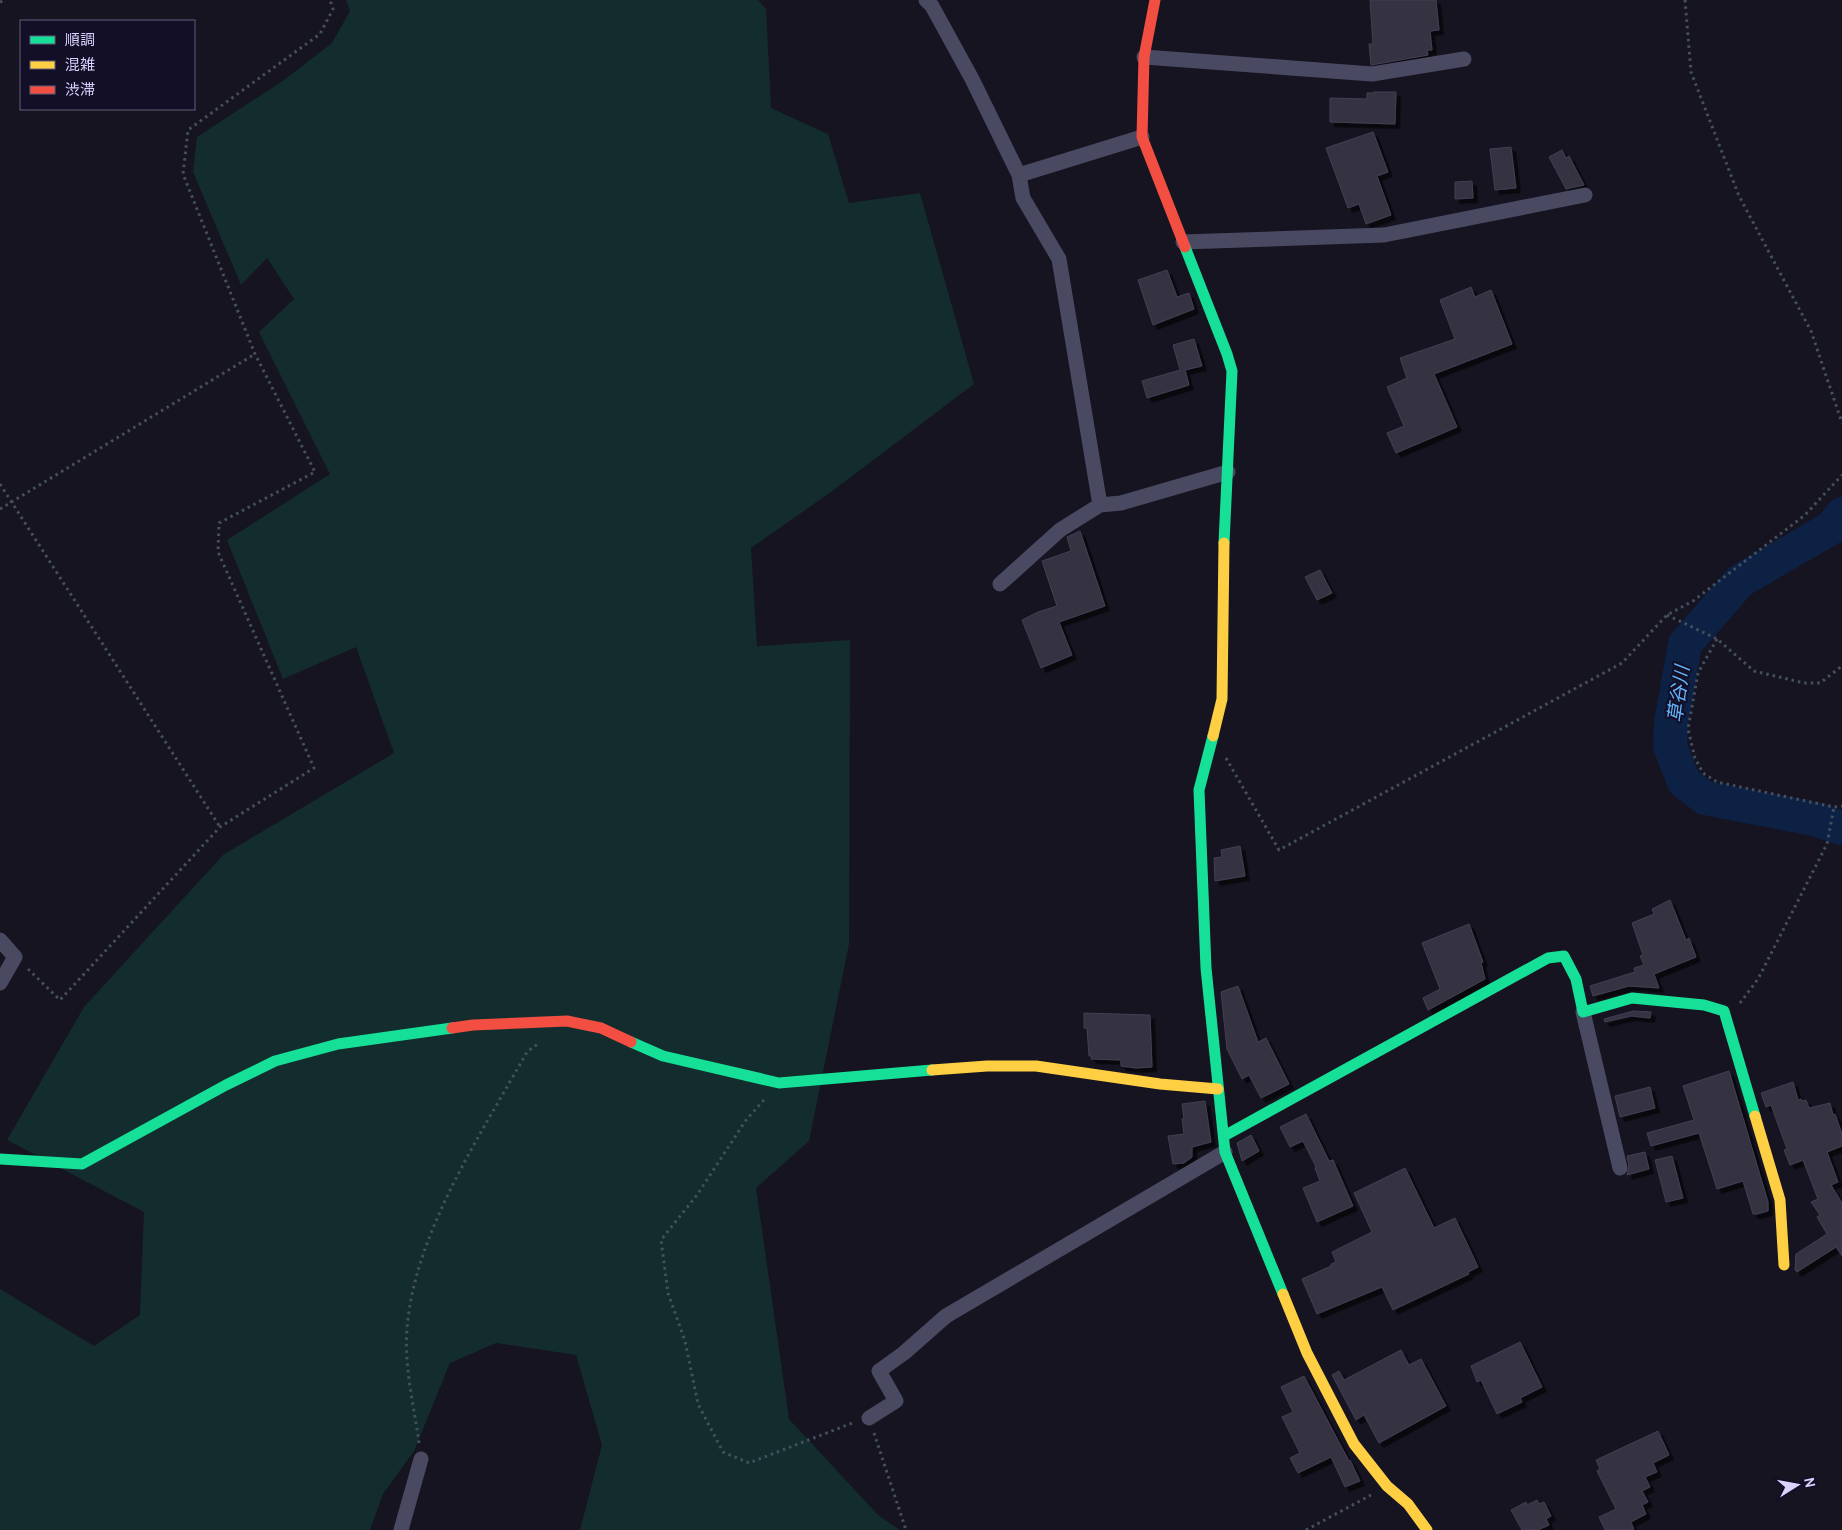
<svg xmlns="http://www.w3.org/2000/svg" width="1842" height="1530" font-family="Overpass,'Noto Sans JP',sans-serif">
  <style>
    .green { fill: #132c2d }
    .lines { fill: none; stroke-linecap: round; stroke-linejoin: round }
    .river { stroke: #0d2144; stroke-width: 34 }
    .building { fill: #343243; stroke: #433f54; filter: url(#shadow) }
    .path { stroke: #44505f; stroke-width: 3; stroke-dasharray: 2.5 4; stroke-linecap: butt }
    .street { stroke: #4a4962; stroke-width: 15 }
    .fast { stroke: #16e098; stroke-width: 11 }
    .slow { stroke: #ffcf43; stroke-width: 11 }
    .jam { stroke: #f24e42; stroke-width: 11 }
    .labels { text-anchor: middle; stroke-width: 4.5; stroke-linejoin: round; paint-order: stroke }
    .water-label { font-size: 19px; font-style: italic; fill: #62b6ff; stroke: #130f26 }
  </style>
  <defs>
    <filter id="shadow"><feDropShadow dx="4.5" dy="4.5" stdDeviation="0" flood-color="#0009"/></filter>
  </defs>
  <rect width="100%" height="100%" fill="#161421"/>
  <path class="green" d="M346 0H758L766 9 771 108 828 134 849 203 920 193 974 384 831 492 751 548 757 646 850 640 849 944 809 1141 756 1188 789 1419 878 1515 900 1530H580L602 1445 576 1355 496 1343 450 1363 414 1451 383 1494 370 1530H0V1289L94 1346 140 1315 144 1212 7 1140 84 1007 223 855 394 753 356 647 283 679 227 540 330 474 259 332 294 299 267 258 241 285 193 172 197 137 284 80 332 43 350 11Z"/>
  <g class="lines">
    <path class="river" d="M1842 514 1831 528 1740 581 1685 644 1671 723 1670 746 1684 782 1705 798 1814 819 1842 828"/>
  </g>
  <path class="building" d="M1370 0H1436L1439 30 1430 31 1432 50H1427L1428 55 1371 65 1369 44H1373Z
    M1373 92H1396L1395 124 1330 122V98L1367 99V93H1373Z
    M1373 132 1388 172 1377 176 1391 215 1366 224 1359 204 1348 208 1326 148Z
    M1511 147 1516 188 1495 190 1490 149Z
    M1562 150 1566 158 1569 156 1584 185 1566 189 1549 157Z
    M1472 181 1473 198 1455 199V182Z
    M1167 270 1177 297 1189 293 1194 309 1153 325 1138 280Z
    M1471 287 1475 297 1491 290 1512 344 1434 374 1457 427 1396 453 1387 433 1404 426 1387 387 1407 378 1400 358 1455 339 1440 300Z
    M1194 339 1202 366 1185 370 1189 385 1147 398 1142 381 1180 370 1173 345Z
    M1080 531 1105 606 1059 622 1072 655 1041 668 1022 620 1038 612 1057 606 1042 561 1071 551 1067 537Z
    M1320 570 1332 593 1317 600 1305 577Z
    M1240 846 1245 876 1215 881 1214 858 1222 857 1221 850Z
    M1670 900 1686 940 1689 938 1696 957 1654 974 1659 988 1629 986 1593 996 1590 986 1635 972 1634 968 1644 965 1640 956 1643 955 1632 923 1654 914 1652 909Z
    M1469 924 1483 962 1481 963 1485 979 1428 1010 1423 998 1440 989 1422 943Z
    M1238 986 1258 1042 1266 1038 1289 1084 1261 1098 1249 1075 1242 1079 1227 1049 1221 992Z
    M1633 1011 1651 1012 1650 1018 1631 1016 1605 1022 1604 1019Z
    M1084 1013 1150 1015 1152 1067 1136 1068 1121 1066V1060L1091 1059 1092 1056H1089L1087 1028H1084Z
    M1729 1071 1768 1202V1211L1757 1214H1753L1743 1181 1717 1189 1699 1133 1651 1146 1647 1133 1694 1120 1683 1086Z
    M1793 1082 1798 1100 1801 1099 1802 1101 1806 1100 1809 1108 1830 1103 1833 1115 1835 1114 1842 1134V1146L1827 1152 1838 1182 1831 1185 1842 1203V1256L1836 1247 1797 1272 1795 1270 1796 1254 1827 1234 1817 1217 1820 1215 1811 1202 1818 1199 1803 1160 1790 1165 1784 1150 1787 1149 1771 1105 1766 1107 1761 1093Z
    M1650 1087 1655 1108 1620 1117 1615 1096Z
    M1205 1101 1211 1142 1192 1147V1157L1184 1163 1173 1164 1168 1136 1184 1134 1182 1119 1184 1118 1182 1104Z
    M1306 1114 1329 1161 1333 1160 1353 1206 1317 1222 1303 1188 1320 1181 1315 1168 1316 1167 1303 1141 1290 1147 1280 1127Z
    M1251 1135 1259 1151 1242 1161 1237 1143Z
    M1645 1152 1649 1169 1627 1175 1629 1166 1627 1156Z
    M1672 1156 1683 1198 1666 1202 1655 1160Z
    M1405 1168 1434 1228 1455 1218 1478 1267 1468 1272 1469 1274 1393 1310 1382 1287 1317 1314 1302 1279 1331 1266V1264L1336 1262 1332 1252 1372 1232 1354 1193Z
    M1520 1342 1542 1387 1520 1398 1522 1402 1497 1414 1481 1380 1477 1382 1471 1366Z
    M1401 1350 1409 1365 1421 1359 1446 1406 1379 1443 1364 1415 1356 1420 1332 1375 1339 1371 1344 1380Z
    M1304 1376 1349 1461 1350 1460 1360 1481 1345 1487 1331 1457 1298 1473 1290 1458 1300 1453 1282 1417 1293 1412 1281 1387Z
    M1658 1431 1669 1455 1653 1463 1657 1472 1645 1477 1650 1487 1642 1491 1648 1502 1642 1505 1646 1514 1631 1522 1634 1530H1605L1599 1517 1616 1509 1597 1471 1600 1469 1596 1460Z
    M1537 1500 1539 1504 1544 1502 1551 1516 1546 1519 1549 1525 1538 1530H1522L1511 1510 1526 1502 1527 1505Z"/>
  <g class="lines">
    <path class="path" d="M1685 0 1691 72 1739 196 1811 331 1842 423
      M0 2 5 0
      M0 484 220 827
      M0 509 255 354
      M1667 615 1717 639 1754 671 1804 683H1820L1842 666
      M1717 639 1698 673 1688 729 1695 758 1703 773 1717 782 1834 807 1842 806
      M1226 758 1279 850 1622 663 1667 615 1693 601 1805 515 1842 475
      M28 969 60 1000 220 827 314 768 218 552 219 523 315 472 255 354 183 174 188 130 320 34 333 9 330 0
      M1740 1003 1758 979 1827 844 1834 807
      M764 1100 746 1120 697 1195 661 1240 668 1293 685 1341 698 1404 723 1452 749 1463 855 1422
      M874 1433 906 1530
      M419 1443C414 1406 404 1367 407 1329 414 1234 481 1134 527 1052L539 1043
      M1306 1530 1371 1495"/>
    <path class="street" d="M926 0 932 6 972 79 1019 175 1142 137
      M1144 57 1372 74 1464 59
      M1019 175 1023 198 1059 259 1100 505
      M1183 242 1384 235 1585 195
      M1000 584 1060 530 1100 505 1121 503 1228 472
      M0 940 15 957 0 983
      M1583 1012 1620 1168
      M869 1418 896 1401 879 1371 904 1353 946 1316 1225 1152
      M401 1530 421 1459"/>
    <path class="fast" d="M1185 247 1227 354 1232 371 1224 543
      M1213 736 1199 790 1206 968 1225 1152 1283 1294
      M631 1042 663 1056 779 1083 932 1070
      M1224 1136 1548 958 1564 956 1576 979 1583 1012 1632 998 1704 1005 1724 1011 1755 1116
      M0 1159 82 1164 226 1085 275 1061 338 1044 452 1028"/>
    <path class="slow" d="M1213 736 1222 699 1224 543
      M932 1070 987 1066H1036L1160 1084 1218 1089
      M1755 1116 1780 1200 1784 1265
      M1283 1294 1307 1353 1354 1444 1387 1486 1408 1504 1427 1530"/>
    <path class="jam" d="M1155 0 1144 57 1142 137 1185 247
      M452 1028 473 1025 567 1021 601 1028 631 1042"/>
  </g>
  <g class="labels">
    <g class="water-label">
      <text transform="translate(1678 694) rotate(-82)" y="7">草谷川</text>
    </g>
  </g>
  <rect x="20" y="20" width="175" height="90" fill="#130f26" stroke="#625e7d"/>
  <rect x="30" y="36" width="25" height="8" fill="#16e098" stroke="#625e7d"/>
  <text x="65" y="45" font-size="15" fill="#d9d4ff">順調</text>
  <rect x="30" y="61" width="25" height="8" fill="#ffcf43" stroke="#625e7d"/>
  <text x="65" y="70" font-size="15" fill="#d9d4ff">混雑</text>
  <rect x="30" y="86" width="25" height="8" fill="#f24e42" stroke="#625e7d"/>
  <text x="65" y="95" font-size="15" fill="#d9d4ff">渋滞</text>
  <g transform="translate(1797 1485) rotate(79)" stroke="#130f26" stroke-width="4" paint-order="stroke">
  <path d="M0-4L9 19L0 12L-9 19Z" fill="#d9d4ff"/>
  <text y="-8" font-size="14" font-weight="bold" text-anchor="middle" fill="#d9d4ff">N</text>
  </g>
</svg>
